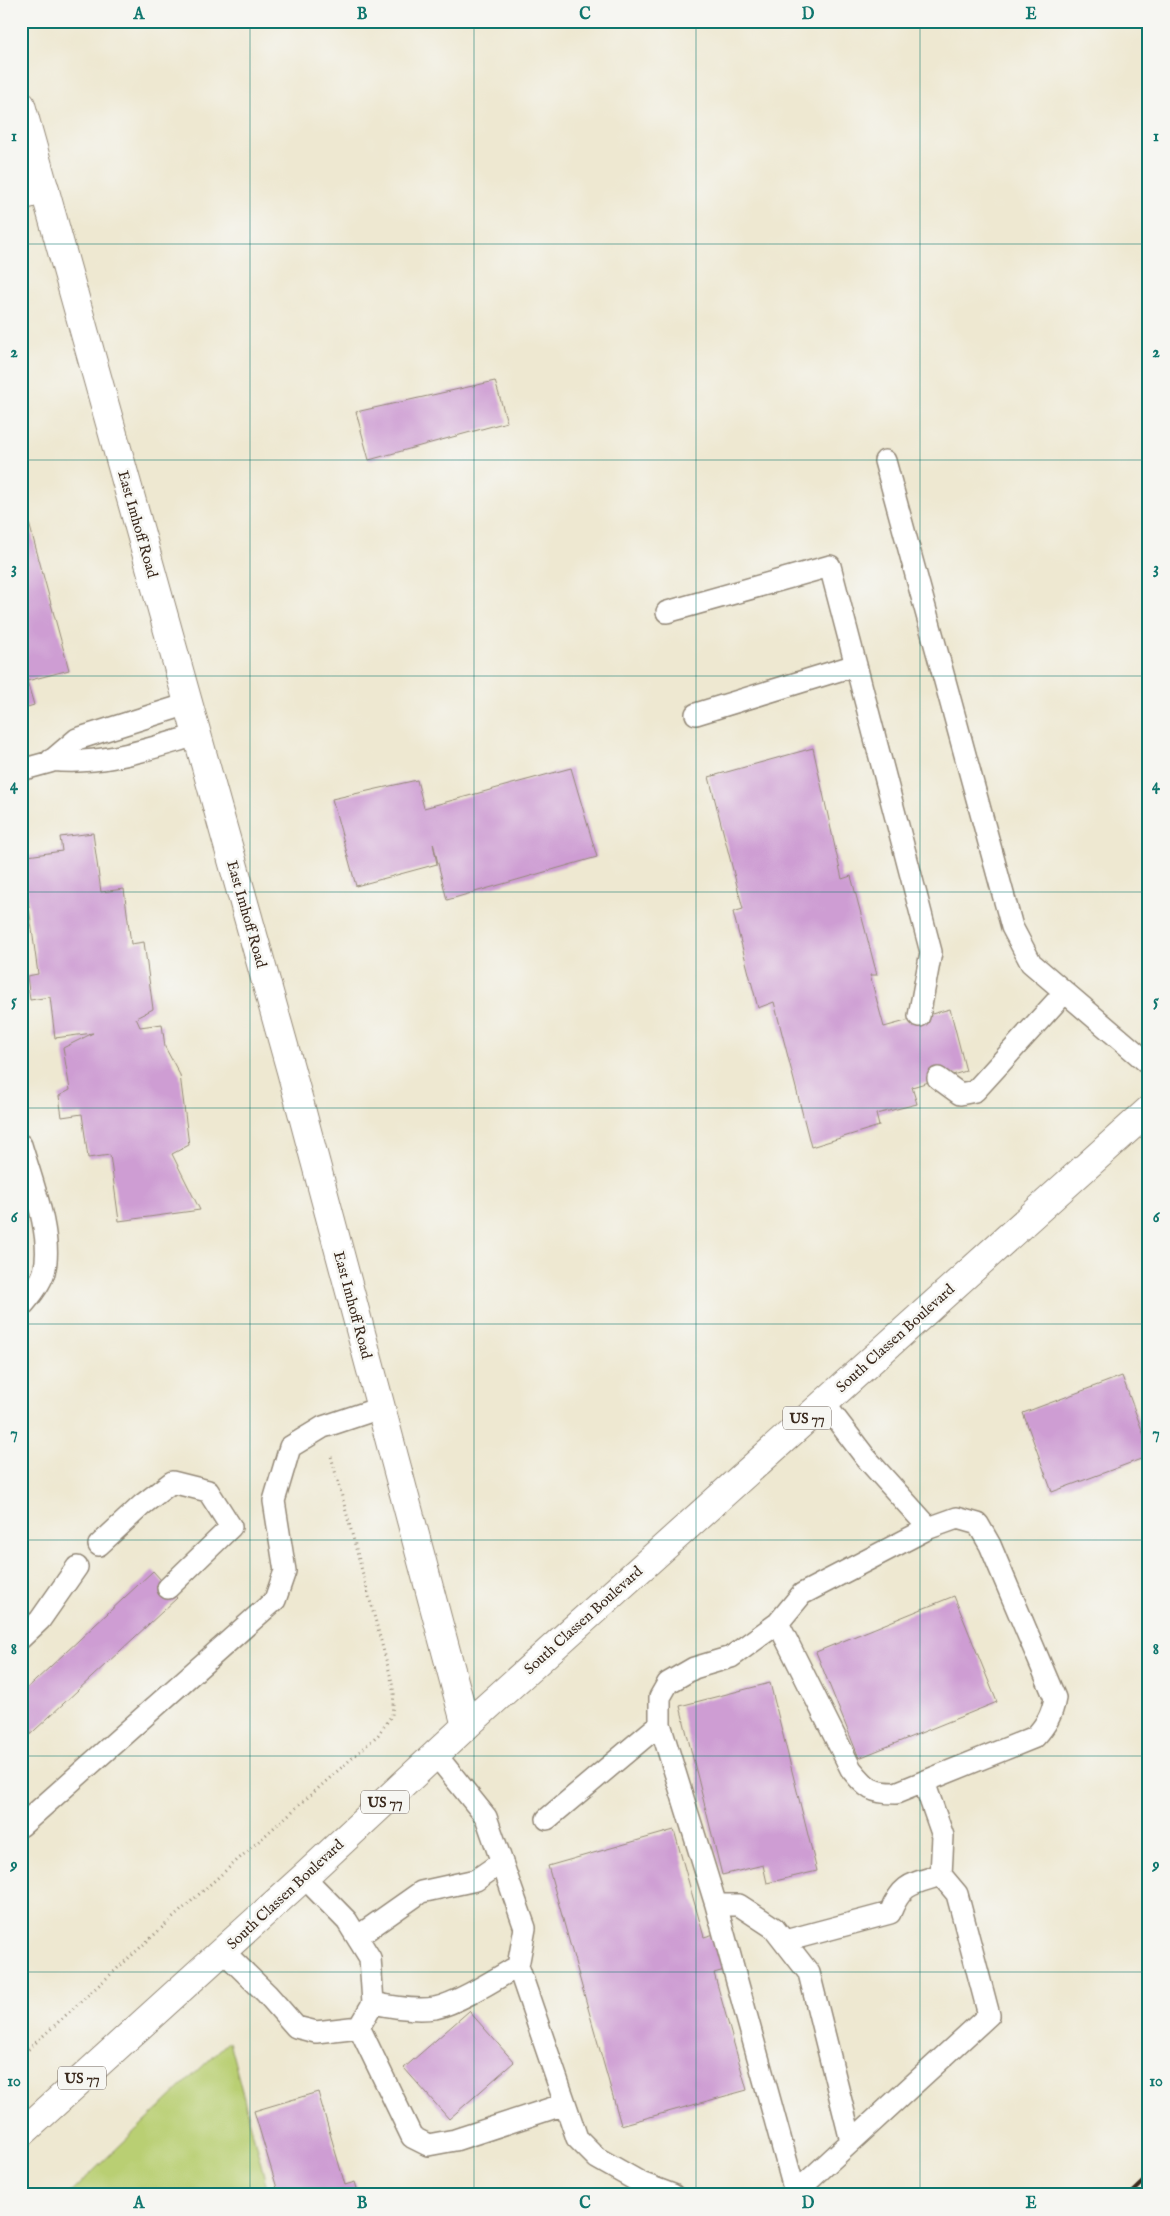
<svg xmlns="http://www.w3.org/2000/svg" width="1170" height="2216" font-family="'IM FELL English',serif">
  <style>
    .green { fill: #b9cf73; stroke: #7a7c48 }
    .building { fill: #ce9dd3 }
    .lines { fill: none; stroke-linecap: round; stroke-linejoin: round }
    .service-casing { stroke: #948978; stroke-width: 24 }
    .minor-casing { stroke: #948978; stroke-width: 30 }
    .secondary-casing { stroke: #948978; stroke-width: 30 }
    .primary-casing { stroke: #948978; stroke-width: 30 }
    .path { stroke: #948978; stroke-width: 3; stroke-dasharray: 1 4; stroke-linecap: butt }
    .service { stroke: #fff; stroke-width: 21 }
    .minor { stroke: #fff; stroke-width: 28 }
    .secondary { stroke: #fff; stroke-width: 28 }
    .primary { stroke: #fff; stroke-width: 28 }
    .rail { stroke: #3b2a1e; stroke-width: 4 }
    .grid { fill: none; stroke: #0f766e; stroke-width: 1; stroke-opacity: 0.55 }
    .labels { text-anchor: middle; stroke-width: 5; stroke-linejoin: round; paint-order: stroke }
    .shield { fill: #f6f6f2; stroke: #73675e; stroke-width: 1 }
    .shield-label { font-size: 14px; font-weight: bold; fill: #3b2a1e }
    .street-label { font-size: 15px; fill: #3b2a1e; stroke: #f6f6f2 }
    .neatline { fill: none; stroke: #0f766e; stroke-width: 2 }
    .grid-label { font-size: 16px; text-anchor: middle; font-weight: bold; fill: #0f766e }
  </style>
  <rect width="100%" height="100%" fill="#f6f6f2"/>
  <filter id="ink" filterUnits="userSpaceOnUse"><feTurbulence type="fractalNoise" baseFrequency=".02" numOctaves="2"/><feDisplacementMap in="SourceGraphic" scale="10" xChannelSelector="R" yChannelSelector="G"/><feConvolveMatrix kernelMatrix="1 2 1 2 8 2 1 2 1" color-interpolation-filters="sRGB"/></filter>
  <filter id="wash" filterUnits="userSpaceOnUse"><feTurbulence type="fractalNoise" baseFrequency=".0096" numOctaves="4" result="noise"/><feDisplacementMap in="SourceGraphic" scale="20" xChannelSelector="R" yChannelSelector="G"/><feGaussianBlur stdDeviation="1.12" result="paint"/><feColorMatrix in="noise" values="0 0 0 0 0 0 0 0 0 0 0 0 0 0 0 0 0 1.4 0 .05"/><feComposite in="paint" operator="in"/></filter>
  <g filter="url(#wash)">
    <rect width="100%" height="100%" fill="#eee8d1"/>
    <path class="green" d="M229 2041 269 2195H68Z"/>
    <g id="blocks">
      <path class="building" d="M495 381 507 422 369 460 356 412Z
        M26 512 69 670 27 681 34 705 21 709V513Z
        M813 748 842 879 851 876 877 975H870L884 1027 950 1009 966 1071 912 1087 917 1104 876 1114 879 1126 811 1147 774 1002 758 1008 733 912 743 909 709 777Z
        M571 768 597 857 447 900 433 843 437 864 356 886 332 799 417 780 424 808Z
        M93 833 101 892 124 889 131 944 144 942 153 1009 136 1018 140 1027 162 1024 165 1047 180 1075 189 1145 172 1154 200 1210 119 1221 110 1155 88 1158 82 1114 62 1117 59 1096 70 1090 63 1048 93 1033 55 1038 50 997 30 1000 27 976 38 974 25 877 21 870V857L62 851 60 837Z
        M1122 1376 1149 1449V1456L1052 1492 1023 1413Z
        M153 1571 177 1598 21 1743V1694Z
        M954 1596 997 1702 859 1758 816 1652Z
        M770 1683 817 1871 767 1883 763 1865 722 1875 680 1706Z
        M674 1830 704 1937 718 1933 728 1969 714 1973 747 2090 621 2125 548 1866Z
        M469 2011 514 2062 449 2119 404 2068Z
        M318 2092 345 2185 355 2182 359 2195H279L254 2111Z"/>
    </g>
  </g>
  <g filter="url(#ink)">
    <use href="#blocks" fill-opacity="0" stroke="#948978" stroke-width="1"/>
    <g class="lines">
      <g class="service-casing">
        <path id="service" d="M885 461 1012 927 1031 963 1149 1064
          M667 612 830 566 931 952 919 1016
          M696 714 856 665
          M51 760C102 766 148 749 197 735
          M21 770 50 762 77 739 188 704
          M938 1078 960 1094 975 1091 1064 993
          M21 1145C31 1179 54 1238 44 1272 40 1285 30 1297 21 1307
          M824 1403 866 1458 929 1528 957 1518 978 1524 990 1545 1055 1698C1052 1715 1046 1725 1035 1737L896 1793C870 1793 867 1788 851 1769L778 1623 802 1594 929 1528
          M99 1545 142 1505 172 1482 208 1491 231 1527 168 1588
          M778 1623 731 1657 694 1668 668 1683 660 1697V1724L716 1905H739L774 1928 809 1973 851 2141
          M21 1638 40 1620 77 1567
          M547 1819 660 1724
          M21 1826 275 1600 285 1571 274 1501 290 1447 323 1427 380 1408
          M716 1905 795 2192
          M357 1937 421 1892 476 1880 502 1862
          M785 1941 890 1913C902 1883 912 1884 941 1875
          M223 1951 267 1994 296 2027 316 2032 359 2027 373 2003 370 1958 347 1921 304 1877
          M518 1966 577 2138 597 2158 641 2183 673 2195
          M373 2003C392 2007 415 2011 435 2008 458 2003 496 1979 518 1966L525 1928 486 1817 436 1755
          M359 2027 412 2137 428 2145 455 2140 565 2104
          M793 2195 989 2015 957 1894 941 1875 943 1836 924 1782"/>
      </g>
      <g class="minor-casing">
        <path id="minor" d="M21 196 45 189"/>
      </g>
      <g class="secondary-casing">
        <path id="secondary" d="M21 105 291 1071 466 1726"/>
      </g>
      <g class="primary-casing">
        <path id="primary" d="M21 2134 304 1877 466 1726 1149 1110"/>
      </g>
      <path class="path" d="M21 2056 187 1905 378 1735 392 1715 394 1694 391 1678 331 1456"/>
      <use href="#service" class="service"/>
      <use href="#minor" class="minor"/>
      <use href="#secondary" class="secondary"/>
      <use href="#primary" class="primary"/>
      <path class="rail" d="M1130 2195 1149 2177"/>
    </g>
  </g>
  <path class="grid" d="M250 21V2195M474 21V2195M696 21V2195M920 21V2195M21 244H1149M21 460H1149M21 676H1149M21 892H1149M21 1108H1149M21 1324H1149M21 1540H1149M21 1756H1149M21 1972H1149"/>
  <g class="labels">
    <g class="shield">
      <rect x="783" y="1406.5" width="48" height="23" rx="4"/>
      <rect x="361" y="1790.5" width="48" height="23" rx="4"/>
      <rect x="58" y="2066.5" width="48" height="23" rx="4"/>
    </g>
    <g class="shield-label">
      <text x="807" y="1423">US 77</text>
      <text x="385" y="1807">US 77</text>
      <text x="82" y="2083">US 77</text>
    </g>
    <g class="street-label">
      <text transform="translate(138 524) rotate(74)" y="5">East Imhoff Road</text>
      <text transform="translate(247 914) rotate(74)" y="5">East Imhoff Road</text>
      <text transform="translate(353 1305) rotate(75)" y="5">East Imhoff Road</text>
      <text transform="translate(895 1338) rotate(-42)" y="5">South Classen Boulevard</text>
      <text transform="translate(583 1620) rotate(-42)" y="5">South Classen Boulevard</text>
      <text transform="translate(285 1894) rotate(-43)" y="5">South Classen Boulevard</text>
    </g>
  </g>
  <rect width="1170" height="2216" fill="none" stroke="#f6f6f2" stroke-width="55"/>
  <rect x="28" y="28" width="1114" height="2160" class="neatline"/>
  <g class="grid-label">
    <text x="139" y="19">A</text>
    <text x="362" y="19">B</text>
    <text x="585" y="19">C</text>
    <text x="808" y="19">D</text>
    <text x="1031" y="19">E</text>
    <text x="14" y="141">1</text>
    <text x="1156" y="141">1</text>
    <text x="14" y="357">2</text>
    <text x="1156" y="357">2</text>
    <text x="14" y="573">3</text>
    <text x="1156" y="573">3</text>
    <text x="14" y="790">4</text>
    <text x="1156" y="790">4</text>
    <text x="14" y="1006">5</text>
    <text x="1156" y="1006">5</text>
    <text x="14" y="1222">6</text>
    <text x="1156" y="1222">6</text>
    <text x="14" y="1438">7</text>
    <text x="1156" y="1438">7</text>
    <text x="14" y="1654">8</text>
    <text x="1156" y="1654">8</text>
    <text x="14" y="1870">9</text>
    <text x="1156" y="1870">9</text>
    <text x="14" y="2086">10</text>
    <text x="1156" y="2086">10</text>
    <text x="139" y="2208">A</text>
    <text x="362" y="2208">B</text>
    <text x="585" y="2208">C</text>
    <text x="808" y="2208">D</text>
    <text x="1031" y="2208">E</text>
  </g>
</svg>
